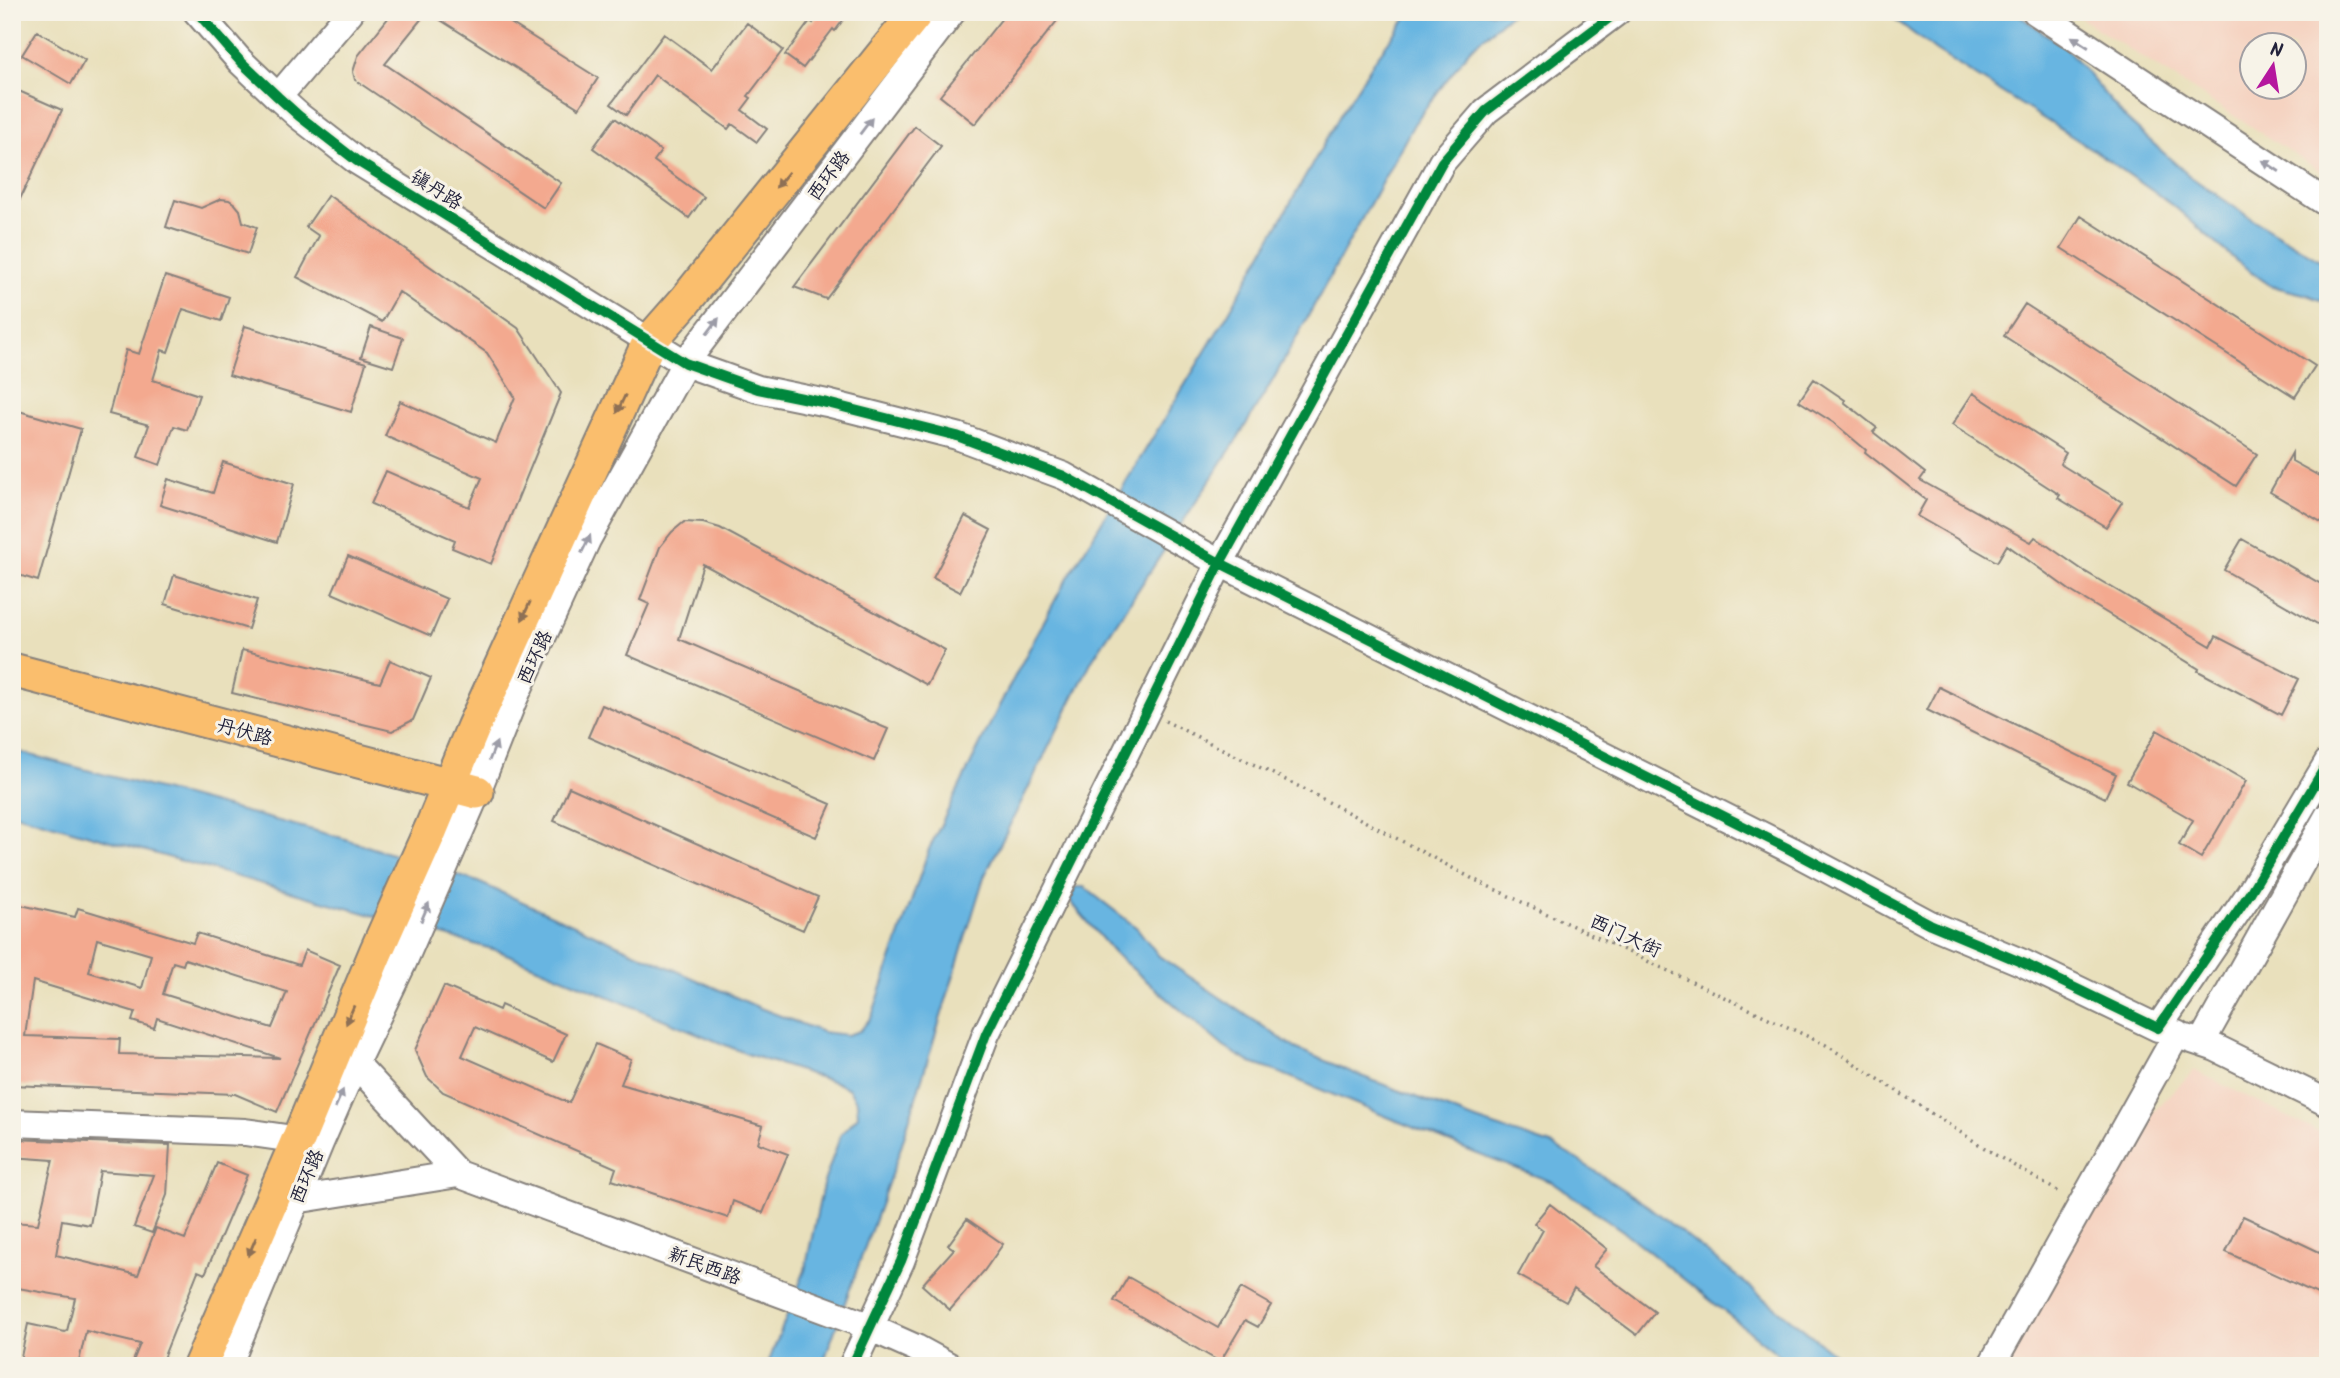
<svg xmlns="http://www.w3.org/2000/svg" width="2340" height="1378" font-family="Kalam,'LXGW WenKai TC',sans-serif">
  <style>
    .built { fill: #f5d3c1; fill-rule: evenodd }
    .water { fill: #67b5e1; stroke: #446c8e; stroke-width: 2 }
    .building { fill: #f3a98f; fill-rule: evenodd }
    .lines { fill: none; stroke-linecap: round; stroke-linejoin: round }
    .minor-casing { stroke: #86817c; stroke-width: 30 }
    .major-casing { stroke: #86817c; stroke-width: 37 }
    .path { stroke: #86817c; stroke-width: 3.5; stroke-dasharray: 2 5; stroke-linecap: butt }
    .minor { stroke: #fff; stroke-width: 26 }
    .major { stroke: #fabe6d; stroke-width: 33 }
    .cycleway-casing { stroke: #f7f3e8; stroke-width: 15 }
    .cycleway { stroke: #00873e; stroke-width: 10 }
    .oneway { fill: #9c9ca7 }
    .oneway2 { fill: #8e7054 }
    .labels { text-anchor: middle; stroke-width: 6; stroke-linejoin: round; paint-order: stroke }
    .street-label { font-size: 19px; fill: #22223b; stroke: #f7f3e8 }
  </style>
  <rect width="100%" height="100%" fill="#f7f3e8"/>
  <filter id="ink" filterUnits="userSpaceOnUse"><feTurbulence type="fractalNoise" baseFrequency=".0143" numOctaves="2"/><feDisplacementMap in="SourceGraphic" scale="14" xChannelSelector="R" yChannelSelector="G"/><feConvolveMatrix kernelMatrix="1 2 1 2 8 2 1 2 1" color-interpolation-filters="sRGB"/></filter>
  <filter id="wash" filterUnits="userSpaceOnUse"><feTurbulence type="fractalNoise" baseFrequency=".00686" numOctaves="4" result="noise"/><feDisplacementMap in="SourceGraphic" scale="28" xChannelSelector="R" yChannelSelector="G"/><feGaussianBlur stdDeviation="1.57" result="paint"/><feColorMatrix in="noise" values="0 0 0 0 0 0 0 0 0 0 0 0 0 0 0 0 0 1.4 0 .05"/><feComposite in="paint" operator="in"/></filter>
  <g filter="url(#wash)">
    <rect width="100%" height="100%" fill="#e9e0bc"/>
    <path class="built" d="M2071 12H2328V176ZM2252 46H2294V88H2252Z
      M2194 1070 2328 1137V1366H2003L2133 1133Z"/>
    <path class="water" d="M1411 12H1513L1470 49 1414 124 1273 380 1236 441 1092 660 984 877 899 1153 822 1366H767L805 1270 823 1185 841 1134 858 1116 857 1102 849 1089 835 1082 747 1054 499 951 12 813V750L339 837 478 882 760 1008 822 1032 847 1035 860 1031 872 1016 929 849 999 706 1061 589 1229 312 1340 115 1374 61Z
      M1889 12H2014L2067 49 2123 116 2188 175 2249 217 2328 265V303L2308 295 2271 286 2235 260 2174 206 2095 151 1936 51 1891 16Z
      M1075 887H1084L1137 928 1159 956 1295 1048 1356 1074 1476 1120 1554 1146 1578 1160 1648 1206 1850 1366H1793L1623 1231 1552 1182 1475 1153 1278 1072 1251 1063 1224 1047 1114 953 1070 901Z"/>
    <g id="blocks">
      <path class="building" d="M393 12H427L385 64 561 183 544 208 355 80 353 72 358 56Z
        M428 12H493L598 78 579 108Z
        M811 12H849L835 31 833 29 803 68 785 55 810 21 813 23 817 17Z
        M1007 12H1064L975 124 940 96Z
        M747 23 783 50 748 96 751 98 742 110 767 129 757 142 732 124 728 129 655 75 626 115 611 104 664 34 712 69Z
        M37 31 85 60 71 84 22 55Z
        M12 88 62 110 12 216Z
        M615 118 661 151 654 161 704 197 689 218 593 148Z
        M915 126 941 146 826 299 794 287Z
        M328 195 518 328 561 393 491 564 452 548 455 540 371 504 386 471 469 507 482 478 385 436 400 401 496 443 515 397 487 353 399 292 382 322 297 277 319 236 306 227Z
        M221 199 229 200 235 204 240 210 243 222 257 227 248 254 166 227 175 200 201 208Z
        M2081 216 2315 366 2295 397 2061 248Z
        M165 276 229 297 221 321 183 309 168 352 162 350 153 380 199 395 187 430 174 426 160 465 138 457 149 425 109 414 126 350 139 354Z
        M2025 304 2257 454 2236 486 2004 336Z
        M245 326 366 363 351 412 229 375Z
        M371 327 403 338 393 367 361 357Z
        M1814 379 1845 400 1844 402 1877 428 1873 432 1925 473 1920 480 2031 542 2035 537 2084 571 2211 646 2216 636 2299 679 2281 715 2198 671 2199 669 2072 592 2007 545 1997 562 1917 516 1926 500 1865 452 1866 450 1834 423 1799 401Z
        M1973 393 2066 453 2060 464 2122 502 2106 527 2058 498 2060 495 1952 425Z
        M12 409 81 429 38 581 12 573Z
        M2292 453V461L2328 481V526L2270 492Z
        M223 462 294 484 277 542 160 505 168 479 213 493Z
        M965 516 991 530 960 592 933 578Z
        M684 522 703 523 720 528 945 650 927 685 703 564 679 639 888 729 874 761 627 655 649 604 640 600 660 547 672 532Z
        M2242 539 2328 588V630L2224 570Z
        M348 556 447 599 431 636 332 593Z
        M174 575 257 600 248 629 165 604Z
        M242 650 380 683 390 660 431 678 413 720 392 731 232 693Z
        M1939 687 2116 774 2105 798 1927 710Z
        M602 705 831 804 816 837 588 737Z
        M2157 730 2246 781 2201 858 2179 845 2193 820 2127 782Z
        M569 787 818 897 803 930 554 821Z
        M12 903 75 917 78 908 193 943 197 933 299 965 305 950 340 965 277 1112 235 1094 12 1085ZM97 939 151 955 142 988 89 972ZM185 959 287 992 272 1028 163 994 173 962 183 965ZM33 981 135 1012 132 1021 154 1028 157 1018 280 1058 119 1054 120 1039 25 1036Z
        M444 986 499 1010 501 1005 566 1034 553 1062 475 1027 462 1056 569 1103 596 1044 631 1059 621 1084 763 1126 758 1143 788 1154 763 1213 733 1201 728 1218 612 1180 616 1168 443 1092 427 1077 415 1050Z
        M12 1139 170 1145 167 1195 152 1233 134 1227 154 1175 100 1171 90 1225 62 1220 56 1255 138 1275 156 1228 185 1239 217 1163 247 1175 205 1274 198 1271 160 1366H131L140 1344 86 1331 78 1366H19L28 1324 65 1332 67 1331 75 1298 12 1287V1222L38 1224 53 1160 12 1157Z
        M1550 1204 1607 1249 1593 1266 1655 1312 1637 1335 1574 1288 1566 1302 1518 1275 1543 1230 1534 1223Z
        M2243 1216 2328 1256V1299L2226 1252Z
        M967 1219 1003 1244 984 1271 950 1310 922 1285 954 1249 948 1245Z
        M1128 1277 1218 1328 1241 1288 1271 1305 1258 1327 1245 1320 1220 1362 1114 1301Z"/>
    </g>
  </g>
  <g filter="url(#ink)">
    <use href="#blocks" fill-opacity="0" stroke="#86817c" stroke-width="2"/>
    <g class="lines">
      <g class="minor-casing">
        <path id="minor" d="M197 12 240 61 278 97 299 116 357 161 685 363 758 389 827 403 957 436 1064 476 1220 563 1791 850 1930 924 2023 963 2158 1028 2250 893 2328 762
          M2036 12 2328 204
          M278 97 350 12
          M2186 1038 2216 1048 2328 1103
          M2201 1043 2328 816
          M355 1063 458 1174 860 1323 916 1348 949 1366
          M12 1123 245 1132 314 1142
          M295 1200 458 1174
          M228 1366 320 1143 355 1063 402 965 477 792 513 701 587 540 685 363 952 12
          M852 1366 901 1261 986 1034 1220 563 1442 162 1486 111 1617 12
          M1991 1366 2177 1034"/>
      </g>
      <g class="major-casing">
        <path id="major" d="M12 670 477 792
          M200 1366 298 1140 376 952 431 829 473 728 649 342 685 301 917 12"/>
      </g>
      <path class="path" d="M1165 721 1302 788 1475 880 1826 1045 1994 1154 2061 1193"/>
      <use href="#minor" class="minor"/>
      <use href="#major" class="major"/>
      <g class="cycleway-casing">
        <path id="cycleway" d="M197 12 240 61 278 97 299 116 357 161 685 363 758 389 827 403 957 436 1064 476 1220 563 1791 850 1930 924 2023 963 2158 1028 2250 893 2328 762
          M852 1366 901 1261 986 1034 1220 563 1442 162 1486 111 1617 12"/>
      </g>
      <use href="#cycleway" class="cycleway"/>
    </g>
    <defs><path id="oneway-solid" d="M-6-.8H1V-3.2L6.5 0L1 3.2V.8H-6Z" transform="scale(1.75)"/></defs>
    <g class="oneway">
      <use href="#oneway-solid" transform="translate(2080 42) rotate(-147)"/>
      <use href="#oneway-solid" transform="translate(866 126) rotate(-53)"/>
      <use href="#oneway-solid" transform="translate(2271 166) rotate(-147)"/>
      <use href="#oneway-solid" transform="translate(713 326) rotate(-53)"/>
      <use href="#oneway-solid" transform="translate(586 544) rotate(-64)"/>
      <use href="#oneway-solid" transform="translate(493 751) rotate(-68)"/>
      <use href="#oneway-solid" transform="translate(425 912) rotate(-67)"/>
      <use href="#oneway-solid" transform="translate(339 1099) rotate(-66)"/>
    </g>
    <g class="oneway2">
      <use href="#oneway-solid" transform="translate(782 180) rotate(129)"/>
      <use href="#oneway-solid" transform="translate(621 404) rotate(115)"/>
      <use href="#oneway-solid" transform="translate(526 611) rotate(114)"/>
      <use href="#oneway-solid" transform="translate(350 1015) rotate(113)"/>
      <use href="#oneway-solid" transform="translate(252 1247) rotate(113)"/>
    </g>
  </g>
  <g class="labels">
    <g class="street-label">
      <text transform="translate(828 175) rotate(-53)" y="7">西环路</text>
      <text transform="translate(437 189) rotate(32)" y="7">镇丹路</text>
      <text transform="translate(534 657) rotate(-65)" y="7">西环路</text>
      <text transform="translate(245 731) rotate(15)" y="7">丹伏路</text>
      <text transform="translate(1626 935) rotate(25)" y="7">西门大街</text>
      <text transform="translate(306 1176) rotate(-67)" y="7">西环路</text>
      <text transform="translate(705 1265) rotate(20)" y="7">新民西路</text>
    </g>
  </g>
  <rect width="2340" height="1378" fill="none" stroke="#f7f3e8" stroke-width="42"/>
  <g transform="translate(2273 66) rotate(12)"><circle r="33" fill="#f7f3e8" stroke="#a29fa3" stroke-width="2"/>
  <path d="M0-5L12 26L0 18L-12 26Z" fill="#b5179e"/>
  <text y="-10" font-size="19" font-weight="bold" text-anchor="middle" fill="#22223b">N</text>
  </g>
</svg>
